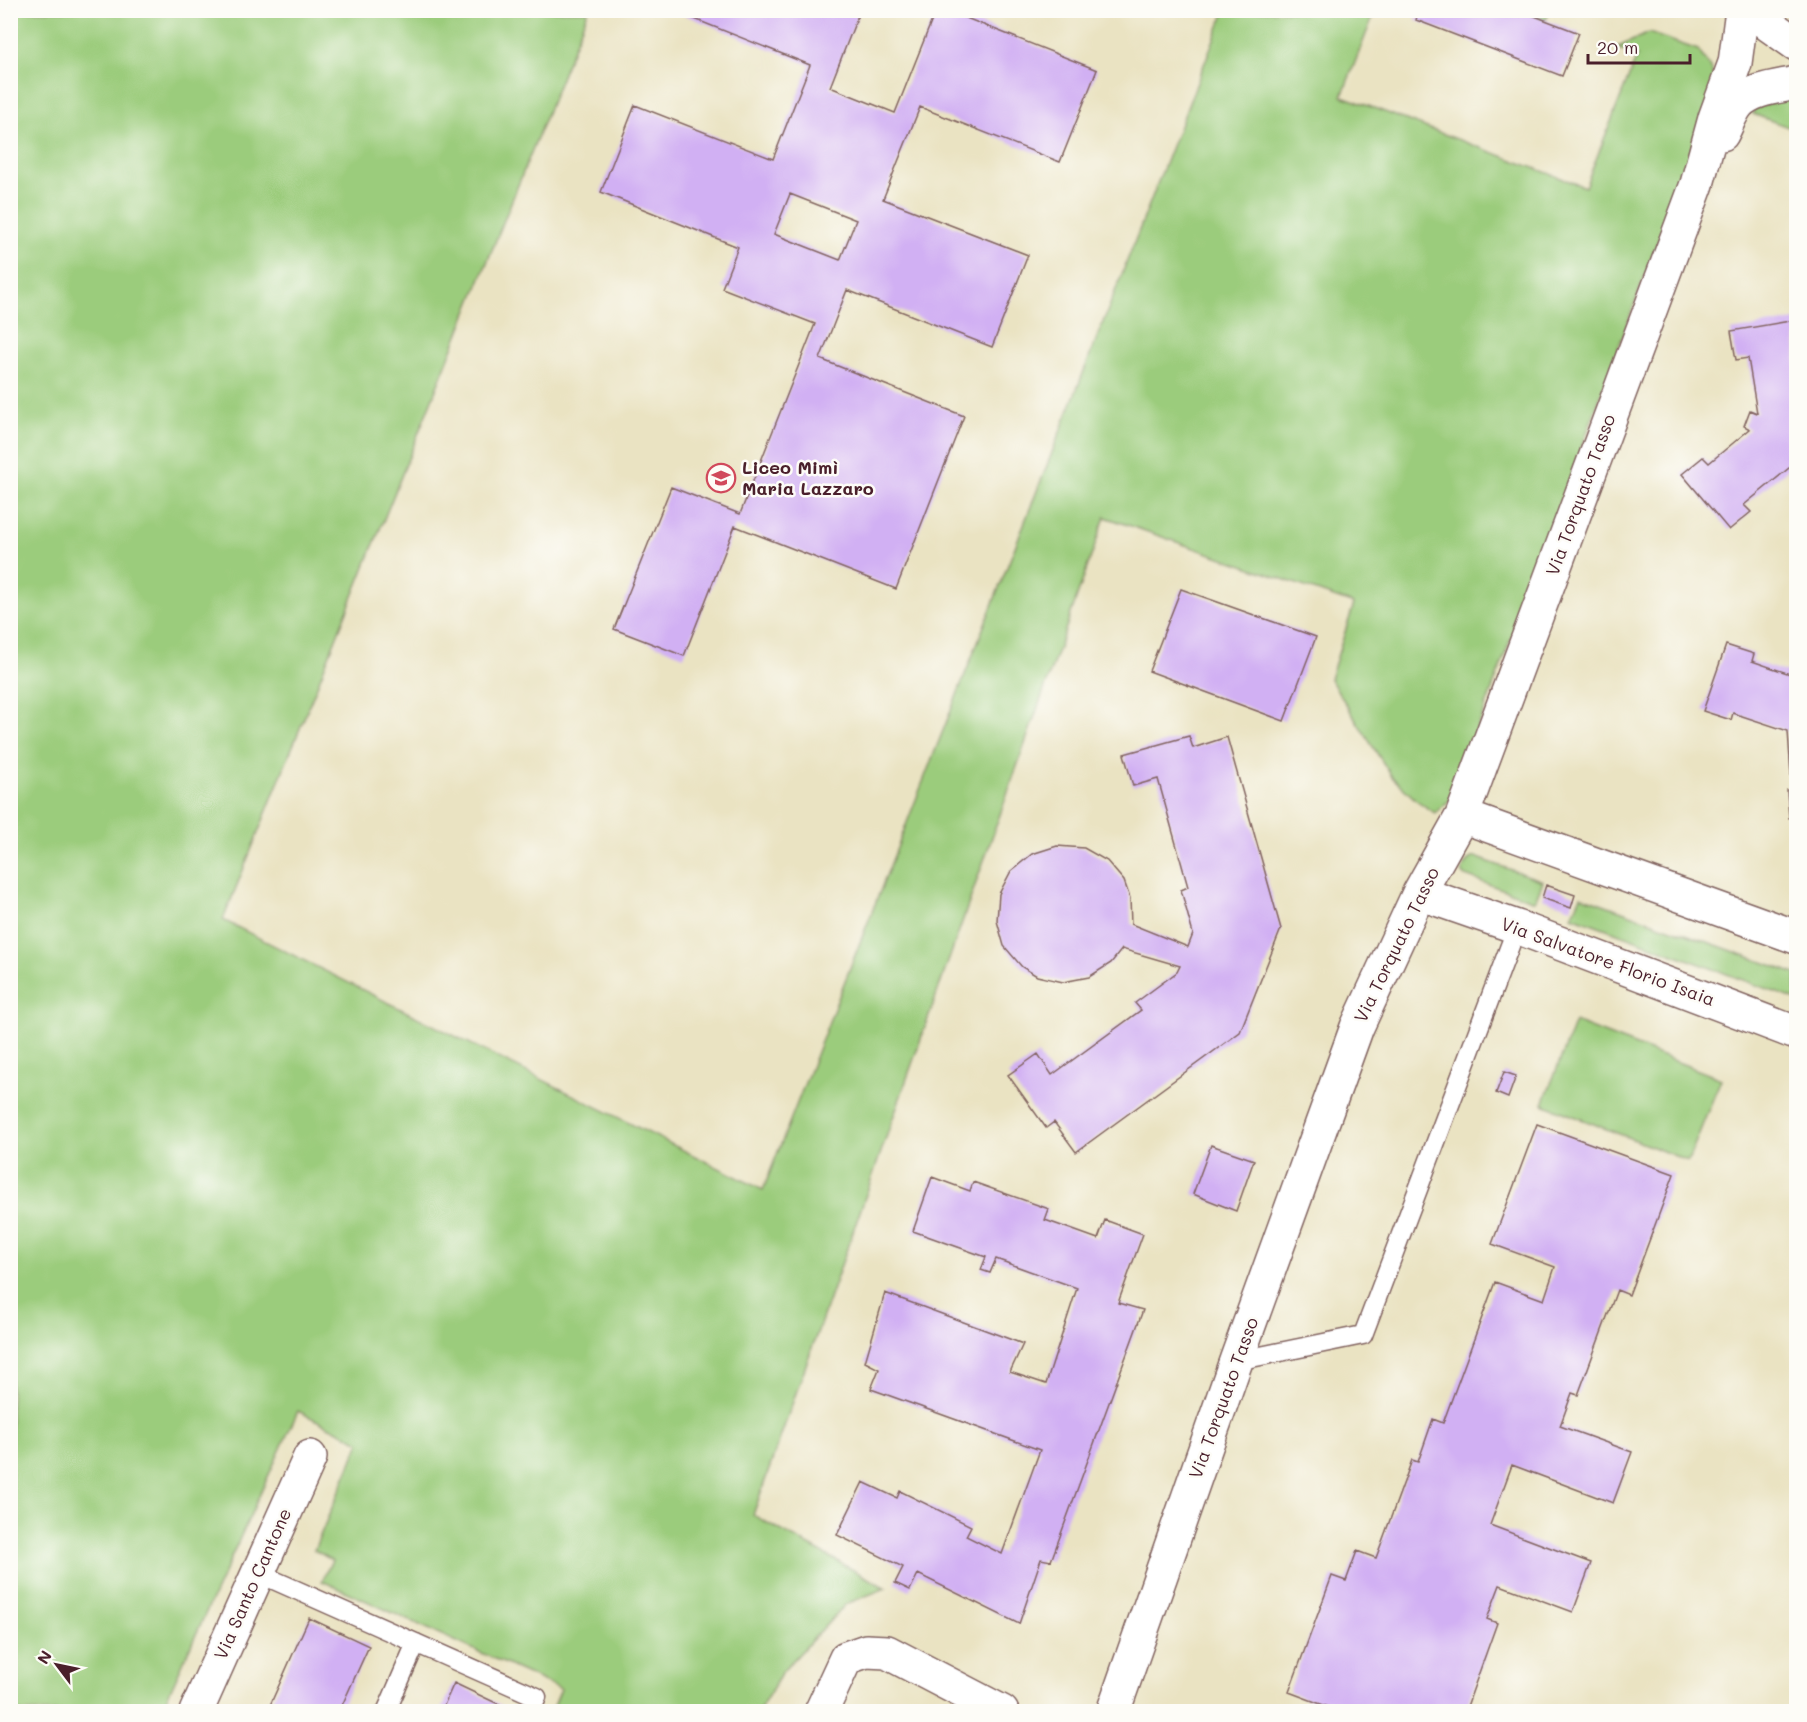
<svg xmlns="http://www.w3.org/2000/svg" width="1807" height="1722" font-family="Mali,sans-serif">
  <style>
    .green { fill: #9bcc7c; stroke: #727654; stroke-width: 1.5 }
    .building { fill: #d1b0f3; fill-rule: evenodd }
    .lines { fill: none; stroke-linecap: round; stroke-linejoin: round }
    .service-casing { stroke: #826460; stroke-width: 21 }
    .minor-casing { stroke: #826460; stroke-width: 36 }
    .service { stroke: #fff; stroke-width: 18 }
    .minor { stroke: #fff; stroke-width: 33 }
    .labels { text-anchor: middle; stroke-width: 5; stroke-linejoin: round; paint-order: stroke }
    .poi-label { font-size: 18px; font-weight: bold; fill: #4a1f2b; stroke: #fdfcf7; text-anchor: start }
    .street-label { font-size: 18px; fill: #4a1f2b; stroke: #fdfcf7 }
  </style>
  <rect width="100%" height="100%" fill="#fdfcf7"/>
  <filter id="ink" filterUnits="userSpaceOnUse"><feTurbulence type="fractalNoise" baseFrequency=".0167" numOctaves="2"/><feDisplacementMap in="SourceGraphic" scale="12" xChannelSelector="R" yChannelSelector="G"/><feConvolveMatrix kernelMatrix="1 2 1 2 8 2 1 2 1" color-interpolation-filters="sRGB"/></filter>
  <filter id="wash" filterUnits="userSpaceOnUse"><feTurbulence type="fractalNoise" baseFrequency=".008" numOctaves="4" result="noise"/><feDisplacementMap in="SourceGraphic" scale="24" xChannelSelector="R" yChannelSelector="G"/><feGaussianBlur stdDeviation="1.35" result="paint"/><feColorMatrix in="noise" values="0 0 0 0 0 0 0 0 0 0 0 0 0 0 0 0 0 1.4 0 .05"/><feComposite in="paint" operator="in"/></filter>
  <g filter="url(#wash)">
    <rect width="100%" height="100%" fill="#eae3c2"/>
    <path class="green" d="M11 11H588L223 920 763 1190 1225 11H1375L1342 96 1585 187 1637 56 1616 48 1649 33 1698 50 1712 70 1714 89 1452 798 1435 813 1416 800 1392 777 1330 679 1354 604 1105 517 753 1515 886 1588 846 1604 783 1671 759 1711H552L561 1689 322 1581 332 1560 314 1550 360 1442 298 1411 161 1711 11 1712Z
      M1519 11H1550L1546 20Z
      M1796 94V130L1753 114 1755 108Z
      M1475 857 1543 881 1535 901 1465 876 1462 871C1465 863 1467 859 1475 857Z
      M1581 896 1796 974V1000L1572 916Z
      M1575 1022 1721 1079 1688 1161 1543 1104Z"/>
    <g id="blocks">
      <path class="building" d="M672 10H860L830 87 895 113 936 10H946L1097 70 1060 162 920 107 883 199 1028 255 992 347 847 290 820 359 964 416 896 589 735 526 684 656 614 629 671 487 740 514 815 324 722 288 738 247 601 192 635 105 773 159 810 65ZM790 194 856 220 840 260 774 234Z
        M1419 10H1519L1579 33 1562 76 1416 20Z
        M1796 320V465L1794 464 1744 505 1751 512 1729 530 1682 474 1703 457 1709 463 1750 429 1744 426 1750 410 1757 413 1748 358 1736 360 1731 331Z
        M1181 589 1316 637 1284 721 1149 671Z
        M1726 645 1754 654 1752 661 1796 676V817L1789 818 1787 790H1792L1788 731 1733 713 1731 720 1703 711Z
        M1189 736 1193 748 1227 737 1281 929 1240 1032 1076 1152 1054 1122 1046 1128 1008 1075 1038 1054 1052 1075 1141 1010 1135 1003 1177 972 1180 966 1122 949 1111 963 1089 977 1063 982 1037 976 1022 967 1004 946 997 921 999 894 1011 871 1032 854 1057 846 1084 848 1107 861 1124 881 1130 898 1131 924 1188 947 1193 934 1181 890 1188 887 1158 779 1133 786 1124 754Z
        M1546 885 1575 895 1571 908 1542 898Z
        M1504 1072 1516 1076 1508 1098 1496 1093Z
        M1537 1124 1674 1174 1629 1295 1617 1290 1578 1395 1572 1393 1560 1426 1632 1452 1613 1503 1512 1465 1490 1525 1591 1563 1573 1612 1500 1585 1487 1619 1497 1623 1465 1712H1342L1289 1692 1332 1576 1346 1581 1357 1551 1376 1558 1412 1460 1418 1462 1433 1419 1443 1423 1495 1282 1544 1300 1555 1267 1492 1244Z
        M1211 1145 1254 1160 1236 1211 1193 1194Z
        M932 1177 970 1191 973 1182 1049 1209 1045 1220 1098 1239 1105 1220 1143 1234 1118 1303 1143 1310 1051 1561 1041 1559 1019 1624 918 1574 910 1590 895 1583 903 1567 837 1535 863 1482 897 1498 900 1491 971 1526 966 1536 1002 1554 1040 1450 871 1389 879 1369 865 1362 885 1293 1023 1344 1010 1372 1046 1384 1077 1288 996 1259 990 1273 981 1270 986 1257 913 1231Z
        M309 1618 369 1646 339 1712H267Z
        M454 1683 515 1712H441Z"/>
    </g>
  </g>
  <g filter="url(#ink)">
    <use href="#blocks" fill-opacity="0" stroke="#826460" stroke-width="1.5"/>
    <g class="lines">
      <g class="service-casing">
        <path id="service" d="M1236 1361 1363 1335 1517 927
          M258 1573 537 1697 531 1712
          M386 1712 416 1643"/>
      </g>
      <g class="minor-casing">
        <path id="minor" d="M1753 10 1769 25 1796 44
          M1722 134C1727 125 1731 112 1738 104 1751 89 1778 87 1796 83
          M1462 816 1796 937
          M1419 893 1517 927 1796 1033
          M196 1712 310 1457
          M821 1712 846 1658 866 1651 887 1652 1002 1712
          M1113 1712 1236 1361 1357 1027 1419 893 1462 816 1697 184 1715 118 1735 63 1742 10"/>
      </g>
      <use href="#service" class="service"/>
      <use href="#minor" class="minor"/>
    </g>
  </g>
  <defs>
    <g id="school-ring" transform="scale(1.5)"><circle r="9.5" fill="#fdfcf7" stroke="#d1495b" stroke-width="1.5"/><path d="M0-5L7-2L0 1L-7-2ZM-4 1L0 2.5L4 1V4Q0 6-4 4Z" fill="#d1495b"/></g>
  </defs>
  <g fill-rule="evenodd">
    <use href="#school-ring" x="721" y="478"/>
  </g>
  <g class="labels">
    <g class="poi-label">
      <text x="742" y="474">Liceo Mimì<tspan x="742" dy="21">Maria Lazzaro</tspan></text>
    </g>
    <g class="street-label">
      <text transform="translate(1581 495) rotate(-70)" y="6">Via Torquato Tasso</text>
      <text transform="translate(1397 945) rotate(-64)" y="6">Via Torquato Tasso</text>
      <text transform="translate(1608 962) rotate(20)" y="6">Via Salvatore Florio Isaia</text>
      <text transform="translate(1224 1398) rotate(-70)" y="6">Via Torquato Tasso</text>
      <text transform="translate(253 1584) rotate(-66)" y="6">Via Santo Cantone</text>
    </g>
  </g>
  <rect width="1807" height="1722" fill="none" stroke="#fdfcf7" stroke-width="36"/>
  <g transform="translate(57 1665) rotate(302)" stroke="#fdfcf7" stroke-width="4.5" paint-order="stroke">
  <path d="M0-4.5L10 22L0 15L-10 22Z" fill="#4a1f2b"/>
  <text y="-9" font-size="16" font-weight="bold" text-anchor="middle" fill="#4a1f2b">N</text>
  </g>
  <path d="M1588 54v9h102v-9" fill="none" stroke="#4a1f2b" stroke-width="3"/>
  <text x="1597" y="54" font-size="18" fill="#4a1f2b" stroke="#fdfcf7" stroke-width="4.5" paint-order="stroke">20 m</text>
</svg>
